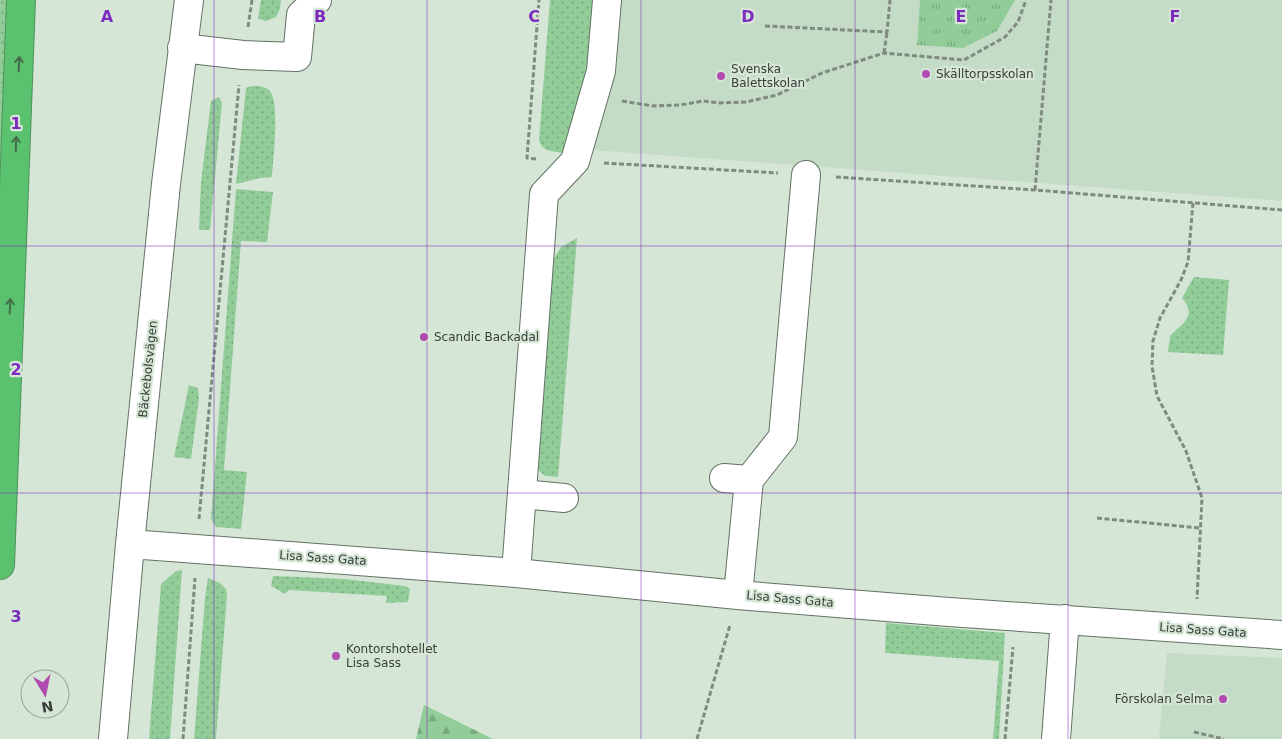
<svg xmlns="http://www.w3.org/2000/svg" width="1282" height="739" font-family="'DejaVu Sans',sans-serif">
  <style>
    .built { fill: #c4dbc6 }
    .grass { fill: url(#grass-dots) }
    .forest { fill: url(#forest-firs) }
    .park { fill: url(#park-tufts) }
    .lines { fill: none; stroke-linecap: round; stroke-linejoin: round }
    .minor-casing { stroke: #637264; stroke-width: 30 }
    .highway-casing { stroke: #4e935b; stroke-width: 30 }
    .path { stroke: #7f8a80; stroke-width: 3; stroke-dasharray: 5 2.5; stroke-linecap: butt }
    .minor { stroke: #fff; stroke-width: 28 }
    .highway { stroke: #5ac16e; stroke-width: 28 }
    .oneway { stroke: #436c4b }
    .grid { fill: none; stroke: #7b2cbf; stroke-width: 1; stroke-opacity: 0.55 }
    .poi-dot { fill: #b14bb0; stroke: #d5e6d6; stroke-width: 2 }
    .labels { text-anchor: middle; stroke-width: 4.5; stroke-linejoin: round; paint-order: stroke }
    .poi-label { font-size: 12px; fill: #373e38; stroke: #d5e6d6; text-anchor: start }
    .street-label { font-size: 12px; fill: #373e38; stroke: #d5e6d6 }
    .grid-label { font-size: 16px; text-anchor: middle; font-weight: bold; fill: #7b2cbf; stroke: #d5e6d6; stroke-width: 4.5; stroke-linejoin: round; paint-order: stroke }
  </style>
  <defs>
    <pattern id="grass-dots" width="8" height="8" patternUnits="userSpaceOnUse" patternTransform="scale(1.25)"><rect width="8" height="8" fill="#92cd99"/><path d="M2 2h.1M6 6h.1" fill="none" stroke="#78a87e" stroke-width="1.8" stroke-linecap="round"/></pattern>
    <pattern id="forest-firs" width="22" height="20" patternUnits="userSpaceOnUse" patternTransform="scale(1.25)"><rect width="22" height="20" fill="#92cd99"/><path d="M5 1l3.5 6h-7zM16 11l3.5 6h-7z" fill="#78a87e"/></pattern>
    <pattern id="park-tufts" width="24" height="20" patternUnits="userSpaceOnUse" patternTransform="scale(1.25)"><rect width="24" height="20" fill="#92cd99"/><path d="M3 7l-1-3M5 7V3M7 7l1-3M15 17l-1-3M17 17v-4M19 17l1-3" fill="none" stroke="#78a87e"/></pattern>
  </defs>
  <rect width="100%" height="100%" fill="#d5e6d6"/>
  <path class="built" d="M576 0H1282V201L565 148Z
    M1167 653 1282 658V739H1159Z"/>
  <path class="grass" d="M0 0H9L0 165Z
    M261 0H281L280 9 276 17 266 21 258 19Z
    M550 0H594L584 92 563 153C553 151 542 152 539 140Z
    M251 86C258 86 265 86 270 91 280 104 273 159 272 177L260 178 236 184 246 88Z
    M219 97 222 103 210 230H199L201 182 211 101Z
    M236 189 273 192 267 242 241 241 224 470 247 472 241 529 216 527 211 519Z
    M577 238 558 477 545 476 535 467 548 268 561 247Z
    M1194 277 1229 280 1223 355 1168 352 1170 336C1182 323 1198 317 1182 298Z
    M189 385 198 388 199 398 191 459 174 457Z
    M182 570 170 739H149L161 584 176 571Z
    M273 576 345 579 405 586 410 589 408 602 386 603 387 596 289 590 285 594 271 586Z
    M208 578 220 583 226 589 227 595 216 739H194L205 598Z
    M886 623 1005 633 999 739H993L999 661 885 653Z"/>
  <path class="forest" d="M424 705 493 739H416Z"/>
  <path class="park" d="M920 0H1015L997 31 963 48 917 45Z"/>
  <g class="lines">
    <g class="minor-casing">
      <path id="minor" d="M182 48 243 55 297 57 301 15 317 0
        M724 478 749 480
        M522 494 564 498
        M130 544 516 573 738 595 949 612 1282 635
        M516 573 544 194 575 161 601 71 607 0
        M738 595 749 480 783 437 806 175
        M113 739 130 544 166 184 189 0
        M1056 739 1065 619"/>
    </g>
    <g class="highway-casing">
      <path id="highway" d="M0 565 21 0"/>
    </g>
    <path class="path" d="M765 26 887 32 890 0
      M248 27 252 0
      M884 53 887 32
      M622 101 653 106 680 105 703 101 720 103 746 102 777 95 822 73 884 53 964 60 1005 37 1018 22 1026 0
      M536 159 527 158 539 0
      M604 163 778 173
      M836 177 1035 190 1282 210
      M1035 190 1051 0
      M1193 203 1188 262 1181 280 1160 318 1153 341 1152 366 1157 396 1186 451 1202 498 1197 599
      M1097 518 1200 528
      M199 519 239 85
      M1194 732 1224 739
      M183 739 195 578
      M697 739 730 625
      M1005 739 1013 647"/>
    <use href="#minor" class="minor"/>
    <use href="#highway" class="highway"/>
  </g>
  <defs><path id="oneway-shaft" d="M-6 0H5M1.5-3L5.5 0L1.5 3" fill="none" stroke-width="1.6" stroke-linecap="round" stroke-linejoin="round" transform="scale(1.25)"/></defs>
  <g class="oneway">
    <use href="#oneway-shaft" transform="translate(19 64) rotate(-88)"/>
    <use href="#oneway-shaft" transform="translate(16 144) rotate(-88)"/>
    <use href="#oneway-shaft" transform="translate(10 306) rotate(-88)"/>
  </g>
  <path class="grid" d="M214 0V739M427 0V739M641 0V739M855 0V739M1068 0V739M0 246H1282M0 493H1282"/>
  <g class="poi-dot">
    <circle cx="926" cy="74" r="5"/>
    <circle cx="721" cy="76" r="5"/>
    <circle cx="424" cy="337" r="5"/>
    <circle cx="336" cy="656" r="5"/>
    <circle cx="1223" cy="699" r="5"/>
  </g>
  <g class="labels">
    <g class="poi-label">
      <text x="731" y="73">Svenska<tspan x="731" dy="14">Balettskolan</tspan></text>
      <text x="936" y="78">Skälltorpsskolan</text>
      <text x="434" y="341">Scandic Backadal</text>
      <text x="346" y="653">Kontorshotellet<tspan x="346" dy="14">Lisa Sass</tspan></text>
      <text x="1213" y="703" text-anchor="end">Förskolan Selma</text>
    </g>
    <g class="street-label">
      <text transform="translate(148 369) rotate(-84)" y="4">Bäckebolsvägen</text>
      <text transform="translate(323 558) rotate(4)" y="4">Lisa Sass Gata</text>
      <text transform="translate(790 599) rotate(5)" y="4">Lisa Sass Gata</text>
      <text transform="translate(1203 630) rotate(4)" y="4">Lisa Sass Gata</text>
    </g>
  </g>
  <g class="grid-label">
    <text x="107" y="22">A</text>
    <text x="320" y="22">B</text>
    <text x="534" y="22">C</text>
    <text x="748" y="22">D</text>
    <text x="961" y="22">E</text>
    <text x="1175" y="22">F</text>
    <text x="16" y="129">1</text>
    <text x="16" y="375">2</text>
    <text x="16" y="622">3</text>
  </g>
  <g transform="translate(45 694) rotate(170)"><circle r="24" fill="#d5e6d6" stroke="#96a397"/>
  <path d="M0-4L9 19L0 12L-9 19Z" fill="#b14bb0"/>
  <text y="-8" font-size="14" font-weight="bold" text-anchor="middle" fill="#373e38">N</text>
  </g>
</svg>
